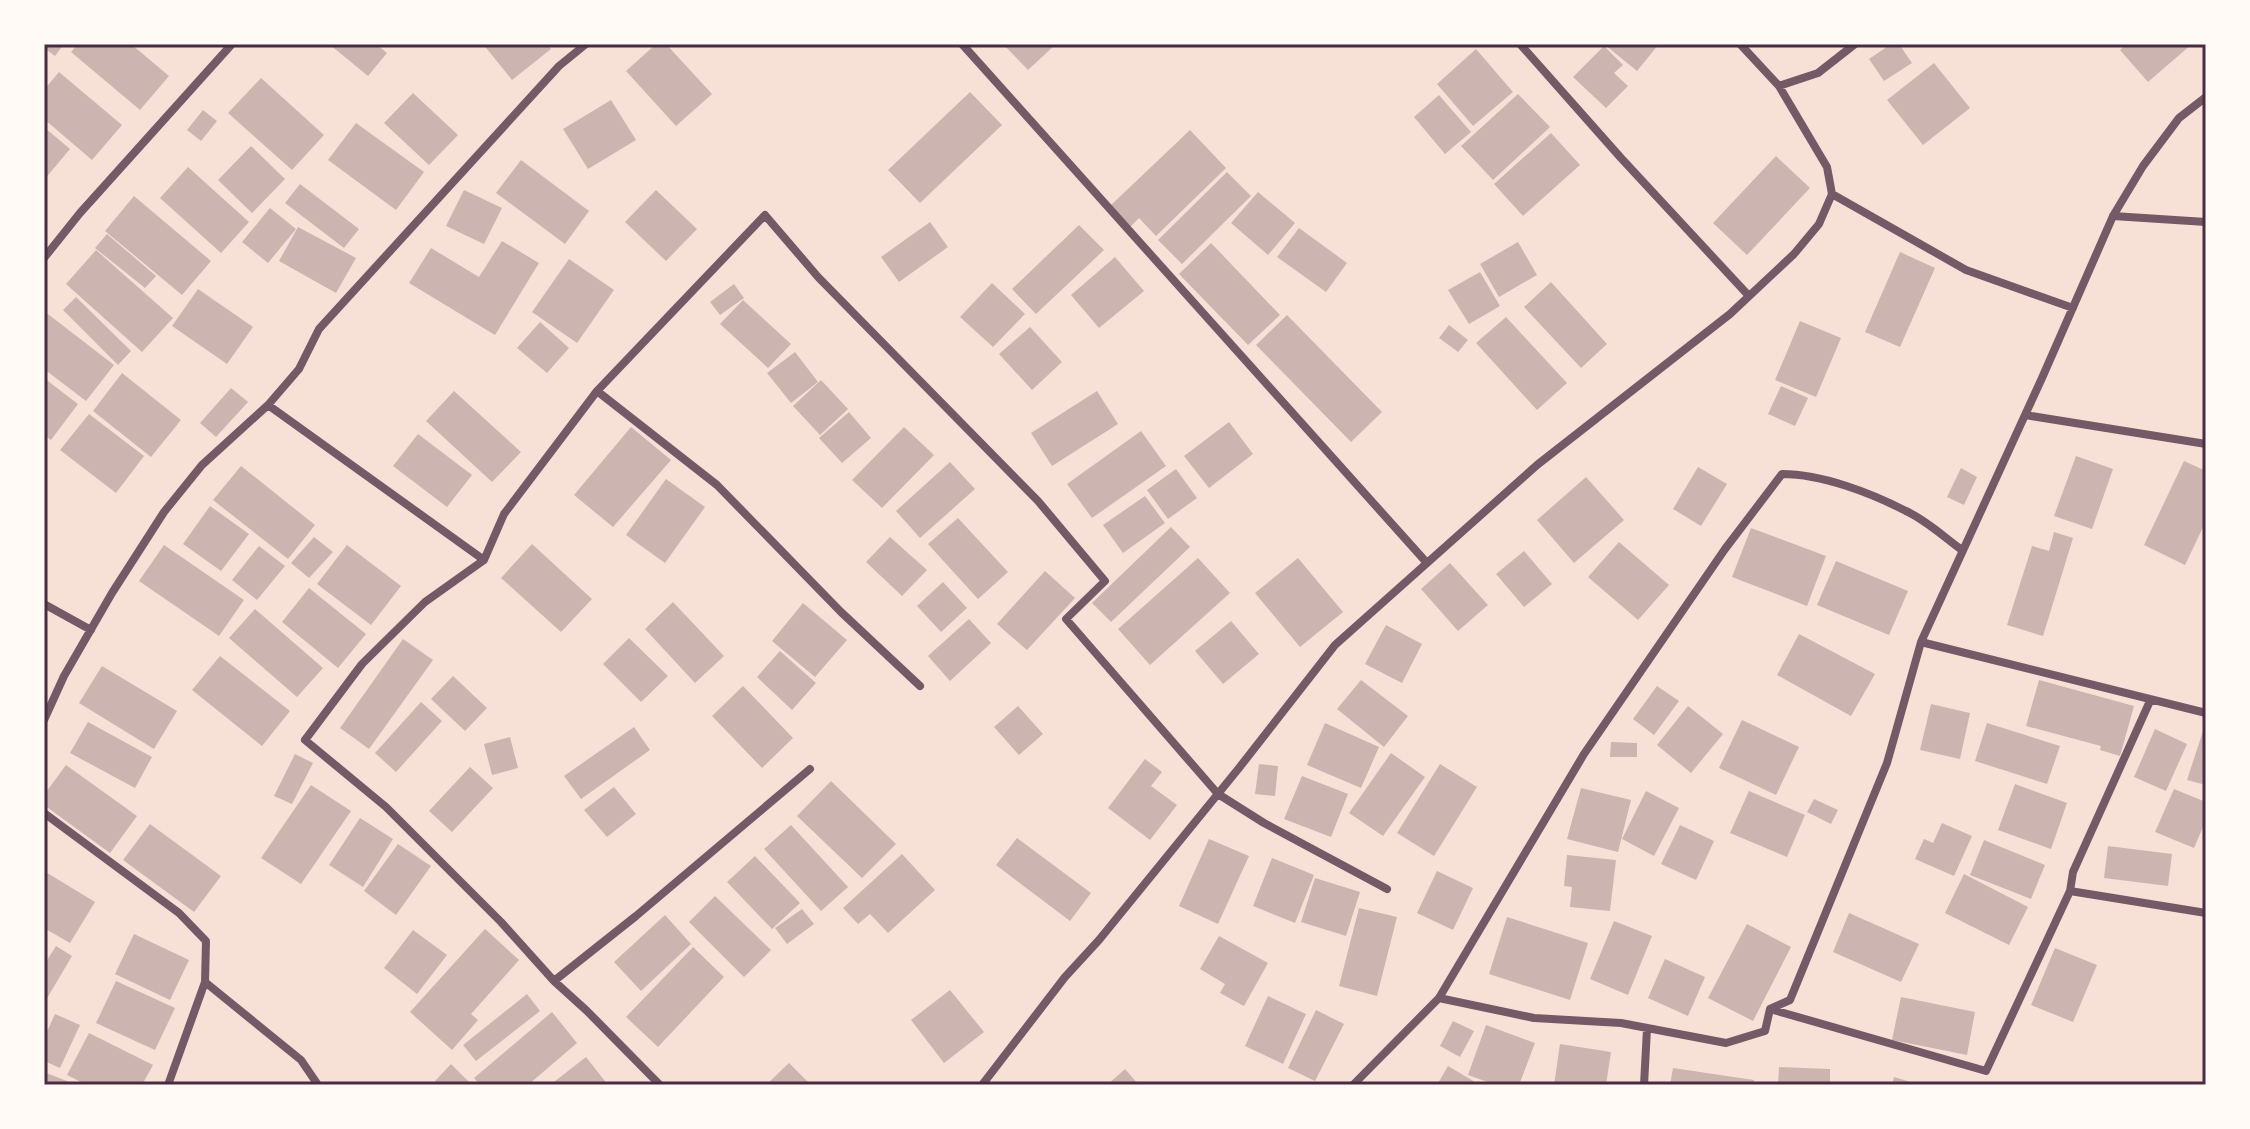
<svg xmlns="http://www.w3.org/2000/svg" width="2250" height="1129" font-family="Signika,sans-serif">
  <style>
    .building { fill: #ccb4b1 }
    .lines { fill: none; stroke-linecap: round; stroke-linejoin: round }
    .minor { stroke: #755966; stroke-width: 8 }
    .neatline { fill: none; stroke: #4a2c40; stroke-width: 3 }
  </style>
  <rect width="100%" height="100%" fill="#f7e1d7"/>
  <path class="building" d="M44 44H64L55 56 44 48Z
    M78 44H131L169 76 140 110 71 52Z
    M329 44H376L387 53 368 76Z
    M483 44H547L551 49 512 80Z
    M656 44H666L712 94 676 126 626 71Z
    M1003 44H1056L1028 70Z
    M1604 44H1659L1637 71Z
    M1891 44H1899L1912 63 1884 81 1869 59Z
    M2127 44H2192L2148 82 2120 50Z
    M1604 46 1623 65 1614 73 1628 86 1606 108 1573 77Z
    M1476 49 1513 92 1473 126 1437 84Z
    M1934 63 1970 108 1923 145 1887 100Z
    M59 72 122 125 92 160 44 119V90Z
    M261 78 324 135 292 170 228 113Z
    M970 92 1002 125 920 203 888 170Z
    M413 93 458 135 429 165 384 123Z
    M1518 94 1550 127 1493 180 1461 146Z
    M1439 95 1471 132 1445 154 1414 117Z
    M611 100 636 140 588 169 563 129Z
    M203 110 217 121 201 141 187 130Z
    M356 123 424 172 396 210 328 160Z
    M44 127 70 149 44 180Z
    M1190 130 1226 168 1156 236 1139 218 1130 227 1110 206Z
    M1551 133 1580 165 1523 216 1494 184Z
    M251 146 285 179 252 213 218 180Z
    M1776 156 1810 188 1747 255 1713 223Z
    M521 160 589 211 565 244 496 193Z
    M188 167 249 222 221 253 160 198Z
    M1227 172 1251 196 1182 264 1158 240Z
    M300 184 359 229 344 248 285 203Z
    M464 190 502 208 484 244 446 226Z
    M656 190 697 229 666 261 625 222Z
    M1258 192 1295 223 1268 255 1231 223Z
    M134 196 211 261 182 295 105 231Z
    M270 208 296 229 268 263 242 242Z
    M930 222 948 247 899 282 881 257Z
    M1079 225 1104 250 1036 314 1012 289Z
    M298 227 356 258 336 293 279 261Z
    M1299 228 1347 263 1326 292 1277 257Z
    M107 234 156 276 145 288 95 248Z
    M502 241 539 263 495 335 409 283 431 248 479 277Z
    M1518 242 1537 275 1499 297 1480 264Z
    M1211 243 1280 315 1248 345 1179 274Z
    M96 250 173 318 142 352 66 284Z
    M1900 252 1935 268 1900 347 1865 332Z
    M1115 257 1144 291 1099 328 1071 295Z
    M569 259 614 290 577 343 532 312Z
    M1480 272 1500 306 1469 324 1448 290Z
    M1551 282 1607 344 1581 368 1524 307Z
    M992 283 1025 314 993 347 960 317Z
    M734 284 744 298 720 315 710 302Z
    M198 289 253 327 227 364 172 326Z
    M76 297 131 351 118 365 63 310Z
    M743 300 791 344 768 368 720 324Z
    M44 311 114 365 86 401 44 369Z
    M1287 315 1382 412 1351 442 1256 345Z
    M1506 317 1567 383 1537 410 1476 343Z
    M1800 321 1841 338 1816 397 1775 380Z
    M540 322 569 348 547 373 517 348Z
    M1449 325 1468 340 1458 352 1439 338Z
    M1030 327 1062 362 1032 390 999 354Z
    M795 352 818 382 791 403 767 373Z
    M122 373 181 420 151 457 93 411Z
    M44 378 78 404 51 440 44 435Z
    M821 380 848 409 820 435 793 406Z
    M1781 386 1808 398 1795 426 1768 414Z
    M231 388 248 402 216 437 200 423Z
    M454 391 521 452 492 482 426 421Z
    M1097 391 1118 424 1052 466 1031 433Z
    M849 412 871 438 842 463 819 438Z
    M89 414 144 456 116 493 60 450Z
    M1229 422 1253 454 1209 488 1184 456Z
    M631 427 671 460 613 527 574 495Z
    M904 427 934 455 882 508 852 480Z
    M1141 431 1166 466 1092 518 1067 484Z
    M418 434 472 475 447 507 393 466Z
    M2076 456 2113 469 2092 529 2054 516Z
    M2184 461 2206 471V521L2185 565 2144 545Z
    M950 462 975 489 920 538 896 511Z
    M241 466 315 525 288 559 213 500Z
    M1698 467 1727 484 1701 526 1673 509Z
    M1961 468 1977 477 1964 505 1947 497Z
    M1176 469 1197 498 1168 519 1147 490Z
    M1586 477 1624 520 1574 563 1537 520Z
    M666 479 705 507 665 563 626 535Z
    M1145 496 1165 523 1123 553 1103 525Z
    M210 506 249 534 221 571 183 544Z
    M958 518 1008 572 978 599 928 544Z
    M1171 527 1190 547 1111 622 1092 603Z
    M1751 528 1826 556 1807 606 1732 577Z
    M2054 532 2073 538 2043 636 2007 625 2032 546 2049 551Z
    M314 537 333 552 309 578 291 563Z
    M890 537 927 570 902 596 866 562Z
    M1619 542 1669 585 1638 620 1588 577Z
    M532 544 592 599 561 632 501 578Z
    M164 545 244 600 219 636 139 581Z
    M347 545 401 586 371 625 317 584Z
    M259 546 285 566 257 600 232 580Z
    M1524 551 1552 584 1524 607 1496 574Z
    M1198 558 1230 593 1150 665 1118 629Z
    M1298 558 1343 612 1300 647 1255 593Z
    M1836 561 1908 591 1889 635 1817 605Z
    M1450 563 1488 605 1458 631 1421 589Z
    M1045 571 1075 598 1027 650 997 624Z
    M943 582 967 608 941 632 917 606Z
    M309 588 366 634 338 668 282 622Z
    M673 602 724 656 695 683 645 629Z
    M803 603 847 640 815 677 772 641Z
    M255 609 323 668 297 697 229 638Z
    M969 619 991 643 950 681 928 656Z
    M1231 621 1259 654 1223 684 1195 651Z
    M1386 625 1422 644 1402 683 1365 664Z
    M1799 634 1875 674 1851 716 1777 675Z
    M629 638 668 676 641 702 603 664Z
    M403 639 433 660 369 749 340 728Z
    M780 651 816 683 792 710 757 677Z
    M220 656 290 711 262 746 192 690Z
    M102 666 177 711 154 749 79 703Z
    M453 676 487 708 465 731 431 699Z
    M1361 680 1408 716 1384 747 1337 709Z
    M2039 680 2134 706 2120 756 2100 750 2101 746 2026 726Z
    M743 686 793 738 762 768 712 716Z
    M1657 686 1679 701 1654 735 1633 719Z
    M421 702 442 721 396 772 375 753Z
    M1931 704 1970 713 1960 759 1920 750Z
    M1018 706 1043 734 1019 755 994 727Z
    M1688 706 1723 734 1691 773 1657 745Z
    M1742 720 1799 747 1776 795 1719 768Z
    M88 722 152 757 135 788 70 753Z
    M2206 722V785L2187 780Z
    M1325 723 1379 747 1361 788 1307 765Z
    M1987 723 2060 746 2047 784 1975 761Z
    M634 727 650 750 581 799 564 776Z
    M2155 729 2187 744 2166 791 2134 777Z
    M510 737 518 768 492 775 484 744Z
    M1611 742 1637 743V757H1610Z
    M1391 753 1425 777 1383 836 1349 813Z
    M295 754 313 763 292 804 274 796Z
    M1145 759 1162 772 1151 786 1177 805 1150 840 1108 808Z
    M1259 764 1278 766 1275 796 1255 794Z
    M1440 764 1477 787 1434 856 1397 833Z
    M66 765 137 816 110 853 44 805V795Z
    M470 767 493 788 452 832 429 811Z
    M1302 776 1348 794 1331 837 1284 819Z
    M831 781 896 844 862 878 797 816Z
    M2015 784 2067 803 2051 849 1998 830Z
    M311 785 351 811 301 884 261 858Z
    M614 787 636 814 607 837 584 810Z
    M1581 788 1631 800 1618 852 1567 839Z
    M2174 789 2206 802V820L2194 848 2155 832Z
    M1646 791 1679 808 1654 856 1622 839Z
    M1749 791 1805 815 1787 857 1730 833Z
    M1814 799 1838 810 1831 824 1807 812Z
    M360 818 393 839 363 887 329 865Z
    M1942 823 1972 836 1954 876 1915 859 1924 839 1933 843Z
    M150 824 221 876 194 912 123 860Z
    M791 825 848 887 821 911 764 849Z
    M1680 825 1714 841 1696 880 1661 864Z
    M1017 838 1091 893 1070 921 996 865Z
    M1209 839 1249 856 1218 924 1179 906Z
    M1984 840 2045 865 2031 899 1970 875Z
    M398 844 431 866 396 915 364 891Z
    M2108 846 2172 854 2168 886 2104 878Z
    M902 854 935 890 888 933 870 914 858 924 843 908Z
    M1567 855 1616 860 1610 911 1570 907 1572 887 1564 886Z
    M755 856 800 903 772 929 727 882Z
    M1272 858 1314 875 1295 923 1253 906Z
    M44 871 95 902 70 943 44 928Z
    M1437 871 1473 888 1453 930 1417 913Z
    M1964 874 2028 907 2009 945 1945 913Z
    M1315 878 1360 892 1346 936 1301 922Z
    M715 896 771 950 744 977 689 922Z
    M1359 908 1397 917 1377 996 1339 986Z
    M802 909 814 924 787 944 775 928Z
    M1849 913 1919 944 1901 982 1833 952Z
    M665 915 691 944 641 991 614 962Z
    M1507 917 1588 943 1570 1000 1489 974Z
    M1614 921 1652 936 1628 995 1590 979Z
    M1747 924 1791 947 1753 1021 1708 998Z
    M485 929 519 960 471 1014 478 1020 452 1050 410 1012Z
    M413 930 447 955 417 994 384 968Z
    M134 934 189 960 170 1000 115 974Z
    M1219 936 1268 963 1244 1006 1220 993 1225 984 1200 969Z
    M56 946 72 956 46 1000 44 998V965Z
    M693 947 724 977 658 1047 626 1017Z
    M2055 948 2097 965 2073 1022 2031 1005Z
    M1665 959 1705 977 1688 1016 1648 998Z
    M116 981 175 1008 155 1050 96 1023Z
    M950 990 984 1032 944 1063 911 1020Z
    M527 994 540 1011 476 1061 463 1045Z
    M1268 996 1306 1014 1283 1064 1245 1046Z
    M1901 997 1975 1012 1967 1055 1892 1040Z
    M1316 1010 1344 1024 1315 1081 1288 1068Z
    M552 1012 577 1043 528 1085H480L474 1078Z
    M55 1014 80 1025 60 1068 44 1061V1038Z
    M1453 1021 1474 1031 1460 1057 1440 1046Z
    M1486 1025 1535 1043 1519 1085H1496L1468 1075Z
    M89 1033 153 1065 142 1085H87L67 1075Z
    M1560 1044 1611 1052 1606 1085H1554Z
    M586 1057 608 1085H550Z
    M789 1063 811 1085H766Z
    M451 1064 472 1085H439L435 1081Z
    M1448 1066 1480 1085H1437Z
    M1779 1067 1830 1069V1085H1778Z
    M1673 1068 1754 1080V1085H1670Z
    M1125 1069 1139 1085H1107Z
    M44 1072 77 1085H44Z
    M1894 1077 1917 1084V1085H1892Z"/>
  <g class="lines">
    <path class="minor" d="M962 44 1427 563
      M1520 44 1621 158 1749 296
      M1740 44 1779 86 1818 73 1855 44
      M1832 194 1966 270 2073 308
      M2113 216 2206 222
      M44 258 80 213 232 44
      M597 391 717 485 841 612 920 686
      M268 405 484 560 425 602 362 664 305 740 386 807 501 922 554 981 636 916 810 769
      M2025 415 2206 444
      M484 560 504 514 597 391 765 215 818 277 1038 501 1105 581 1066 619 1218 794 1264 823 1387 889
      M44 604 91 630
      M1921 642 2206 713
      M44 720 64 676 112 593 164 512 202 465 268 405 299 369 319 329 559 66 586 44
      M44 813 179 913 206 941 205 982 168 1085
      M2070 891 2206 913
      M554 981 587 1011 660 1085
      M205 982 301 1060 318 1085
      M1439 998 1534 1018 1621 1023 1726 1043 1765 1031 1770 1009 1790 1000 1887 763 1921 642 2042 378 2113 216 2143 166 2179 118 2206 97
      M1770 1009 1986 1071 2070 891 2073 872 2150 701
      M982 1085 1065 977 1099 940 1239 768 1335 645 1537 465 1730 314 1794 254 1819 224 1832 194 1827 167 1779 86
      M1353 1085 1439 998 1584 754 1725 549 1782 474C1822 474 1871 493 1906 511 1926 520 1944 537 1962 550
      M1644 1085 1647 1029"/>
  </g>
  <rect width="2250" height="1129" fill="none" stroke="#fffaf5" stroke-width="92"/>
  <rect x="46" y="46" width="2158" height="1037" class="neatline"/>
</svg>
